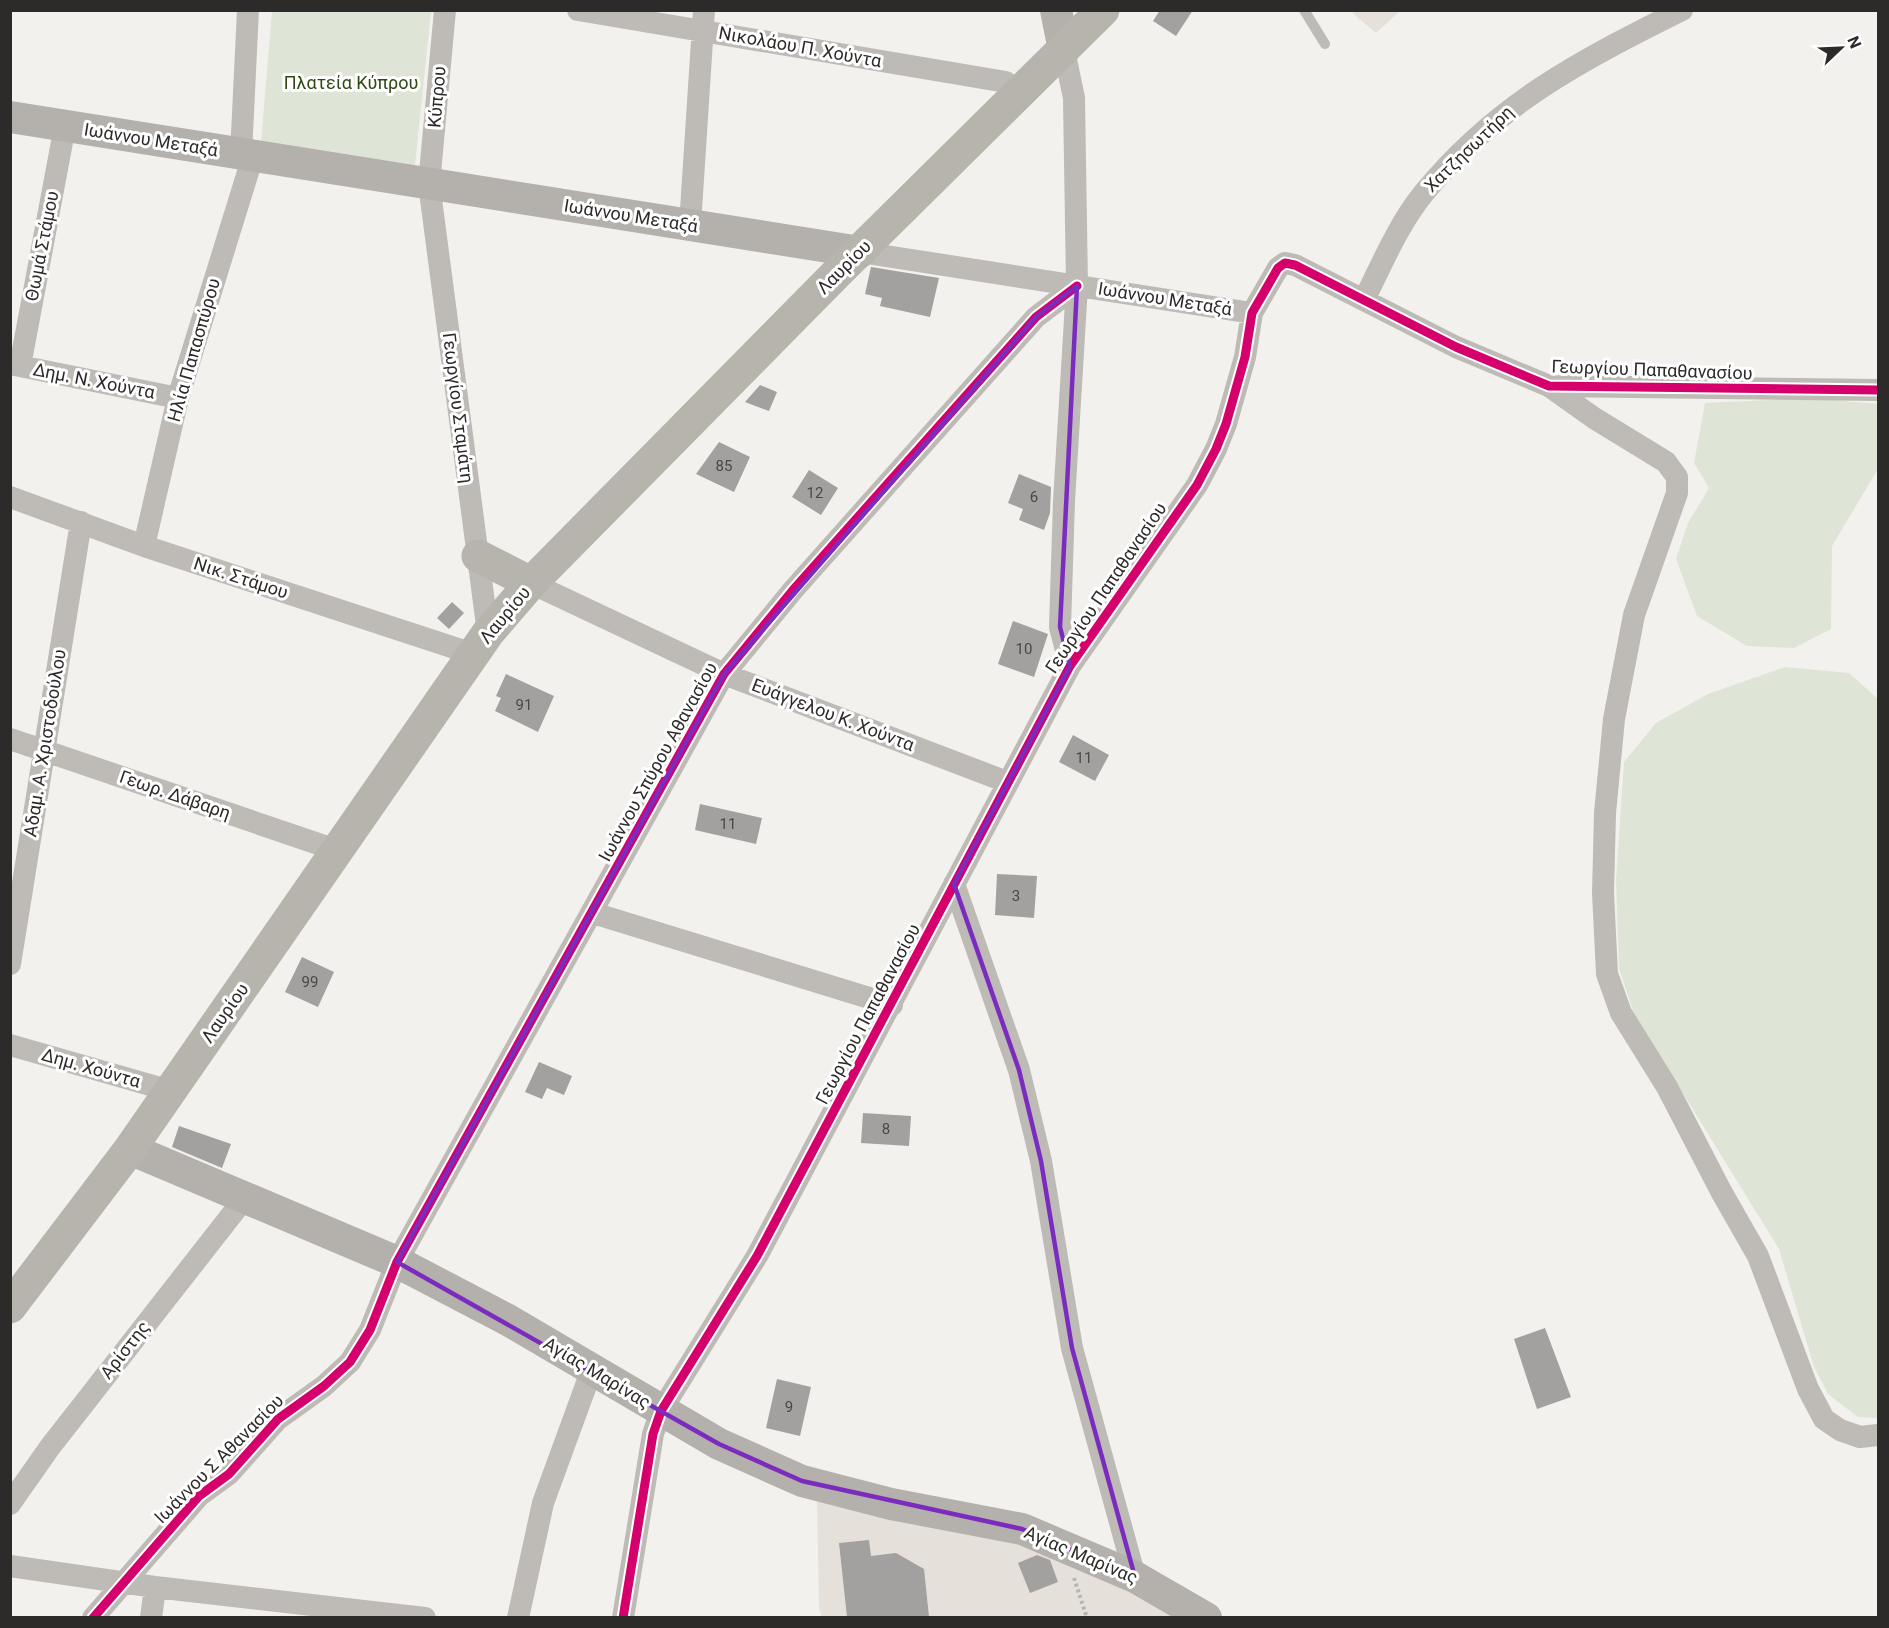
<svg xmlns="http://www.w3.org/2000/svg" width="1889" height="1628" font-family="Roboto,sans-serif">
  <style>
    .built { fill: #e5e0da }
    .green { fill: #dee4d6 }
    .building { fill: #a2a19f }
    .lines { fill: none; stroke-linecap: round; stroke-linejoin: round }
    .path { stroke: #b7b5b1; stroke-width: 4; stroke-dasharray: 3 3; stroke-linecap: butt }
    .lane { stroke: #bebbb6; stroke-width: 10 }
    .street { stroke: #bebbb6; stroke-width: 22 }
    .secondary { stroke: #b4b0ab; stroke-width: 32 }
    .primary { stroke: #b7b4ad; stroke-width: 33 }
    .cycleway-casing { stroke: #fff; stroke-width: 13 }
    .cycleway { stroke: #d6006c; stroke-width: 9 }
    .marked { fill: none; stroke: #7b2cbf; stroke-width: 4.5; stroke-linejoin: round }
    .labels { text-anchor: middle; stroke-width: 6; stroke-linejoin: round; paint-order: stroke }
    .number-label { font-size: 15px; fill: #4a4847 }
    .street-label { font-size: 18px; fill: #2d2b2a; stroke: #fff }
    .park-label { font-size: 18px; fill: #2f4814; stroke: #fff }
  </style>
  <rect width="100%" height="100%" fill="#f3f1ee"/>
  <path class="built" d="M1350 11H1400L1376 33Z
    M817 1500 1020 1538 1184 1617H822L819 1608Z"/>
  <path class="green" d="M272 11H431L415 165 261 142Z
    M1810 398 1878 404V469L1832 546 1831 629 1794 648 1747 646 1697 616 1676 559 1688 523 1709 488 1694 463 1705 403Z
    M1785 667 1849 673 1878 699V1418L1858 1417 1828 1394 1814 1367 1779 1249 1634 1014 1619 968 1616 880 1624 762 1656 723 1708 694Z"/>
  <path class="building" d="M1160 10H1193L1176 36 1153 21Z
    M871 267 939 278 930 317 880 306 882 298 865 294Z
    M760 385 777 392 769 411 745 402Z
    M719 442 750 457 734 492 696 474Z
    M809 470 838 488 821 515 792 497Z
    M1019 474 1051 487 1050 513 1044 530 1019 520 1023 509 1008 503Z
    M452 602 464 613 449 629 437 618Z
    M1013 621 1048 634 1034 677 998 664Z
    M506 674 554 696 538 732 495 711 501 698 496 696Z
    M1073 735 1109 755 1095 781 1059 762Z
    M700 804 762 818 756 844 695 830Z
    M997 874 1037 876 1034 918 995 915Z
    M302 957 334 972 318 1007 285 992Z
    M539 1062 572 1076 564 1095 547 1088 542 1099 525 1092Z
    M863 1113 911 1116 909 1146 861 1143Z
    M179 1126 231 1144 222 1168 172 1147Z
    M1545 1328 1571 1397 1537 1409 1514 1339Z
    M777 1379 811 1387 800 1436 766 1428Z
    M869 1540 871 1556 896 1553 924 1569 929 1617H847L839 1543Z
    M1037 1555 1050 1560 1058 1582 1030 1593 1018 1563Z"/>
  <g class="lines">
    <path class="path" d="M1074 1578 1087 1618"/>
    <path class="lane" d="M1304 10 1325 44"/>
    <path class="street" d="M445 10 429 184 488 633
      M578 10 1006 82 1017 94
      M1064 50 1074 98 1077 286 1064 501 1060 627 1070 666
      M241 154 248 10
      M690 225 704 10
      M860 252 1252 313
      M1365 298C1382 264 1398 225 1423 194 1496 104 1580 61 1682 10
      M10 364 178 398
      M20 366 65 126
      M1549 386 1594 418 1666 462 1677 477V493L1634 615 1614 719 1605 813 1603 893 1607 974 1621 1013 1667 1087 1722 1193 1758 1256 1808 1389 1824 1419 1840 1430 1860 1437 1878 1435
      M10 497 144 546 473 654
      M144 546 178 398 253 156
      M531 583 724 674 1007 782
      M10 739 339 851
      M954 884 1019 1070 1041 1161 1072 1348 1135 1577
      M593 913 892 1005
      M10 964 81 522
      M10 1045 171 1091
      M10 1504 50 1447 244 1199
      M10 1566 155 1587 425 1618
      M93 1618 199 1496 229 1474 278 1419 324 1386 350 1362 370 1330 397 1262 724 674 793 590 1036 317 1077 286
      M151 1618 155 1587
      M518 1618 543 1503 592 1369
      M623 1618 653 1434 661 1411 757 1256 1070 666 1197 485 1216 449 1226 424 1245 357 1252 313 1278 268 1285 263 1295 265 1456 347 1549 386 1878 390"/>
    <path class="secondary" d="M1056 10 1064 50
      M10 117 860 252
      M130 1149 397 1262 508 1320 719 1444 802 1481 891 1504 1022 1529 1135 1577 1206 1618"/>
    <path class="primary" d="M478 556 531 583
      M10 1307 130 1149 488 633 531 583 841 269 1103 10"/>
    <g class="cycleway-casing">
      <path id="cycleway" d="M93 1618 199 1496 229 1474 278 1419 324 1386 350 1362 370 1330 397 1262 724 674 793 590 1036 317 1077 286
        M623 1618 653 1434 661 1411 757 1256 1070 666 1197 485 1216 449 1226 424 1245 357 1252 313 1278 268 1285 263 1295 265 1456 347 1549 386 1878 390"/>
    </g>
    <use href="#cycleway" class="cycleway"/>
  </g>
  <path class="marked" d="M1077 286 1060 627 1070 666 954 884 1019 1070 1041 1161 1072 1348 1135 1577 1022 1529 802 1481 719 1444 397 1262 724 674 1036 317Z"/>
  <g class="labels">
    <g class="number-label">
      <text x="724" y="471">85</text>
      <text x="815" y="498">12</text>
      <text x="1034" y="502">6</text>
      <text x="1024" y="654">10</text>
      <text x="524" y="710">91</text>
      <text x="1084" y="763">11</text>
      <text x="728" y="829">11</text>
      <text x="1016" y="901">3</text>
      <text x="310" y="987">99</text>
      <text x="886" y="1134">8</text>
      <text x="789" y="1412">9</text>
    </g>
    <g class="street-label">
      <text transform="translate(800 47) rotate(10)" y="6">Νικολάου Π. Χούντα</text>
      <text transform="translate(437 97) rotate(-85)" y="6">Κύπρου</text>
      <text transform="translate(151 140) rotate(9)" y="6">Ιωάννου Μεταξά</text>
      <text transform="translate(1469 149) rotate(-44)" y="6">Χατζησωτήρη</text>
      <text transform="translate(631 216) rotate(9)" y="6">Ιωάννου Μεταξά</text>
      <text transform="translate(42 246) rotate(-79)" y="6">Θωμά Στάμου</text>
      <text transform="translate(844 267) rotate(-45)" y="6">Λαυρίου</text>
      <text transform="translate(1165 299) rotate(9)" y="6">Ιωάννου Μεταξά</text>
      <text transform="translate(194 350) rotate(-74)" y="6">Ηλία Παπασπύρου</text>
      <text transform="translate(1652 370) rotate(2)" y="6">Γεωργίου Παπαθανασίου</text>
      <text transform="translate(94 381) rotate(11)" y="6">Δημ. Ν. Χούντα</text>
      <text transform="translate(458 408) rotate(83)" y="6">Γεωργίου Σταμάτη</text>
      <text transform="translate(241 578) rotate(18)" y="6">Νικ. Στάμου</text>
      <text transform="translate(1106 588) rotate(-56)" y="6">Γεωργίου Παπαθανασίου</text>
      <text transform="translate(505 615) rotate(-50)" y="6">Λαυρίου</text>
      <text transform="translate(833 715) rotate(21)" y="6">Ευάγγελου Κ. Χούντα</text>
      <text transform="translate(45 743) rotate(-81)" y="6">Αδαμ. Α. Χριστοδούλου</text>
      <text transform="translate(658 762) rotate(-61)" y="6">Ιωάννου Σπύρου Αθανασίου</text>
      <text transform="translate(175 795) rotate(19)" y="6">Γεωρ. Δάβαρη</text>
      <text transform="translate(225 1013) rotate(-55)" y="6">Λαυρίου</text>
      <text transform="translate(868 1014) rotate(-62)" y="6">Γεωργίου Παπαθανασίου</text>
      <text transform="translate(91 1068) rotate(16)" y="6">Δημ. Χούντα</text>
      <text transform="translate(125 1350) rotate(-52)" y="6">Αρίστης</text>
      <text transform="translate(597 1373) rotate(31)" y="6">Αγίας Μαρίνας</text>
      <text transform="translate(219 1459) rotate(-45)" y="6">Ιωάννου Σ Αθανασίου</text>
      <text transform="translate(1081 1555) rotate(23)" y="6">Αγίας Μαρίνας</text>
    </g>
    <g class="park-label">
      <text x="351" y="89">Πλατεία Κύπρου</text>
    </g>
  </g>
  <rect width="1889" height="1628" fill="none" stroke="#2d2b2a" stroke-width="24"/>
  <g transform="translate(1841 48) rotate(67)" stroke="#ffffff" stroke-width="4.5" paint-order="stroke">
  <path d="M0-4.5L10 22L0 15L-10 22Z" fill="#2d2b2a"/>
  <text y="-9" font-size="16" font-weight="bold" text-anchor="middle" fill="#2d2b2a">N</text>
  </g>
</svg>
